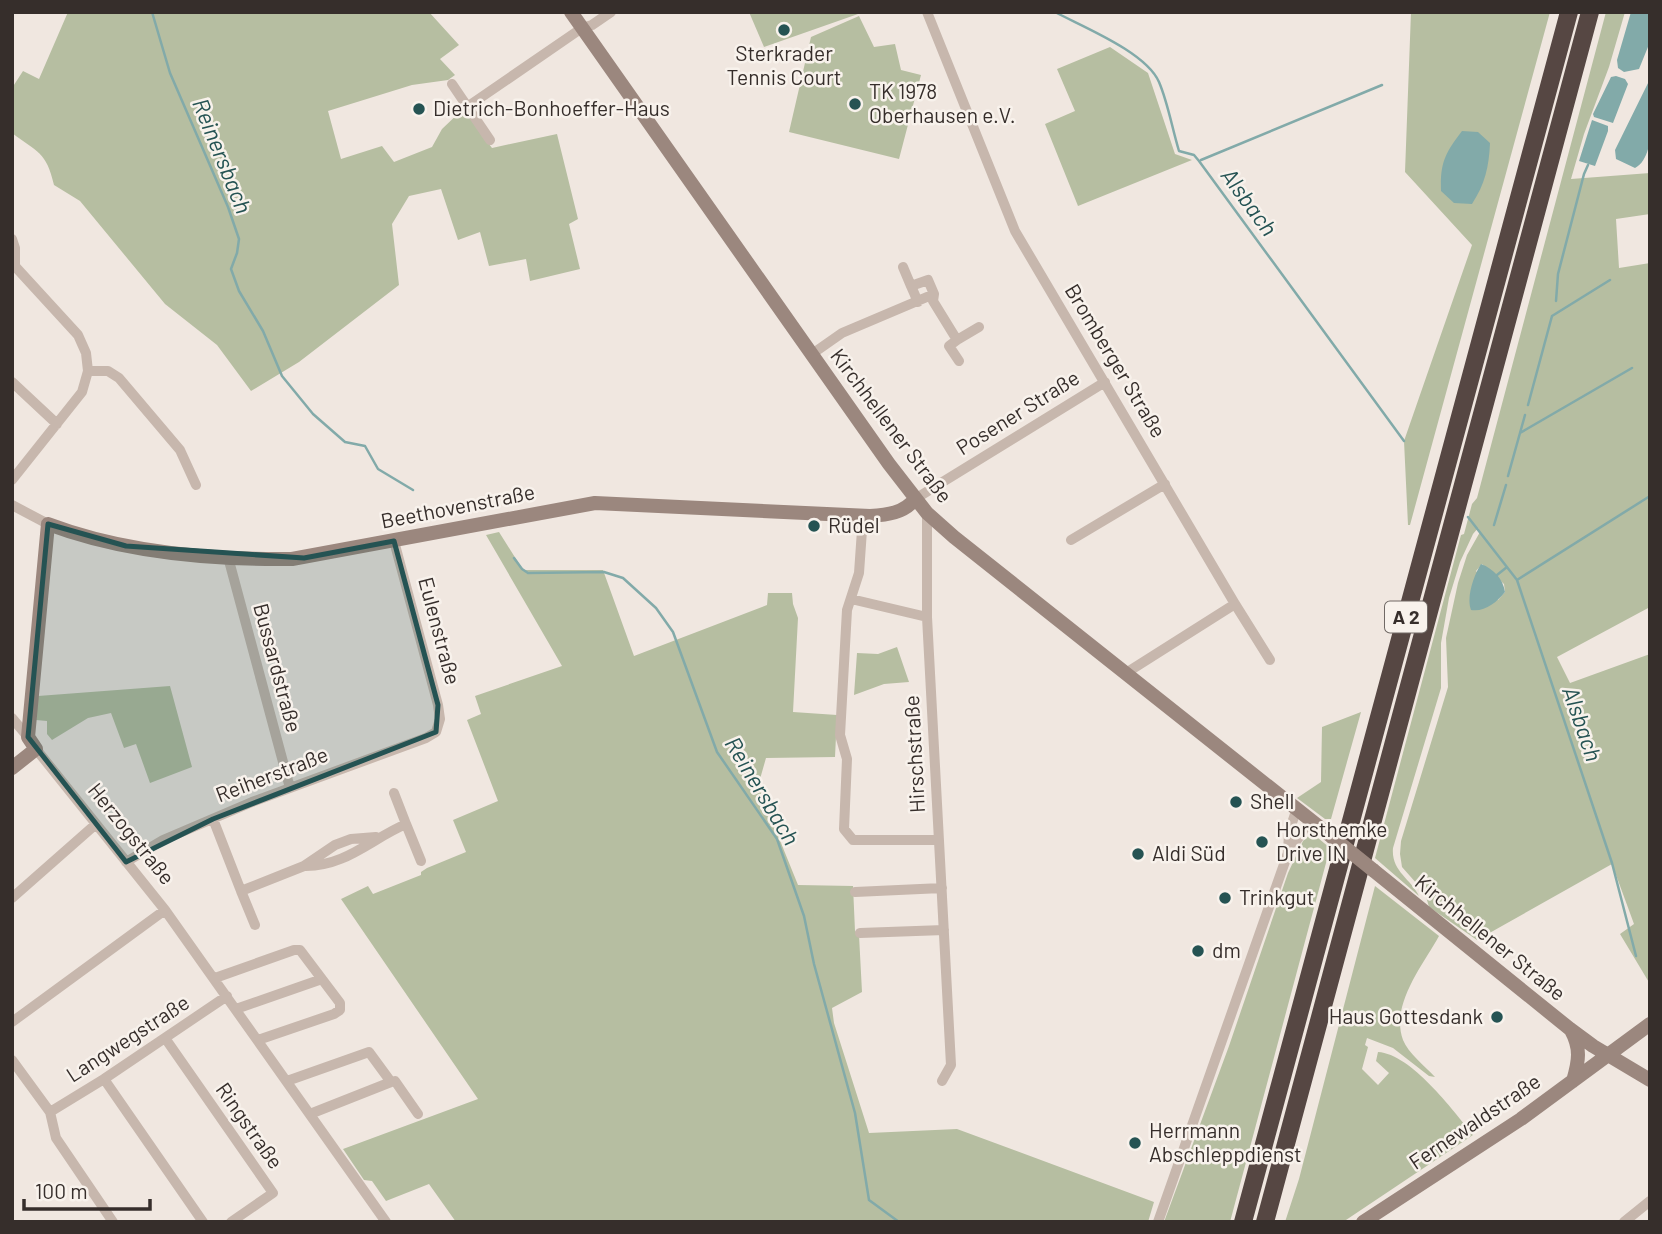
<svg xmlns="http://www.w3.org/2000/svg" width="1662" height="1234" font-family="Barlow,sans-serif">
  <style>
    .green { fill: #b6bea1; fill-rule: evenodd }
    .water { fill: #82aaa9 }
    .lines { fill: none; stroke-linecap: round; stroke-linejoin: round }
    .stream { stroke: #82aaa9; stroke-width: 2.5 }
    .street { stroke: #c7b7ad; stroke-width: 10 }
    .secondary { stroke: #9b877e; stroke-width: 14 }
    .highway { stroke: #564743; stroke-width: 18 }
    .secondary-bridge { stroke: #9b877e; stroke-width: 14 }
    .marked { fill: #255353; fill-opacity: 0.2; stroke: #255353; stroke-width: 5; stroke-linejoin: round }
    .poi-dot { fill: #255353; stroke: #f8f2ec; stroke-width: 2.5 }
    .labels { text-anchor: middle; stroke-width: 5; stroke-linejoin: round; paint-order: stroke }
    .shield { fill: #f8f2ec; stroke: #706965; stroke-width: 2 }
    .shield-label { font-size: 19px; font-weight: bold; fill: #362e2b }
    .poi-label { font-size: 21px; fill: #362e2b; stroke: #f8f2ec; text-anchor: start }
    .street-label { font-size: 21px; fill: #362e2b; stroke: #f8f2ec }
    .water-label { font-size: 23px; font-style: italic; fill: #255353; stroke: #f8f2ec }
  </style>
  <rect width="100%" height="100%" fill="#f0e7e0"/>
  <path class="green" d="M68 12H429L459 45 440 59 455 75 448 80 412 85 328 111 341 159 382 146 394 162 432 147 442 129 463 109 492 148 557 134 578 219 569 224 580 269 530 281 526 259 489 266 480 232 458 240 441 189 409 196 392 224 399 285 299 362 251 391 217 345 165 304 80 201 54 185C46 151 38 153 12 133V88L23 71 39 79Z
    M749 12H857L858 14 764 47Z
    M1411 12H1550L1410 525H1408L1404 441 1472 245 1405 172Z
    M1606 12H1625L1609 67 1584 134 1571 179 1650 173V214L1616 219 1619 268 1650 263V607L1557 657 1570 683 1650 654V984L1620 934 1634 924 1612 864 1477 940 1429 907 1425 893 1402 867 1400 854 1401 841 1448 687 1446 638 1458 583 1467 555 1480 532 1478 528 1473 534 1460 562 1449 598 1441 643V688L1393 848C1391 871 1410 878 1419 896L1375 858 1461 535 1464 534 1472 504 1477 498ZM1482 564 1504 584 1505 592 1498 600 1476 571Z
    M859 16 874 47 895 44 901 70 921 75 899 159 789 132 811 37Z
    M1110 47 1148 73 1175 154 1192 160 1078 206 1045 124 1075 111 1057 69Z
    M499 532 523 570H603L634 656 767 605 768 593H792L793 604 798 618 793 712 837 715 835 757 766 758 758 786 798 885 853 886 855 931 859 935 862 992 832 1008 834 1023 869 1133 957 1129 1154 1202 1148 1222H456L429 1184 386 1201 372 1181 364 1180 343 1149 478 1099 341 899 368 886 373 894 421 875V872L427 868 466 852 453 820 498 801 467 720 481 714 475 696 562 666 486 535Z
    M897 647 909 682 884 684 854 695 857 653 878 654Z
    M170 686 192 767 150 783 136 744 124 748 111 713 88 718 52 740 47 734V721L36 720 38 696Z
    M1361 712 1331 819H1325L1297 798 1321 782 1322 727Z
    M1312 833 1330 848 1230 1222H1164L1229 1046 1288 873 1303 841Z
    M1375 886 1439 936C1423 965 1390 1005 1403 1040 1408 1053 1425 1066 1435 1077L1429 1076 1393 1048 1367 1038 1365 1045 1368 1047 1362 1069 1378 1085 1389 1073 1376 1061 1378 1052C1411 1054 1453 1110 1473 1135L1343 1222H1285L1299 1179Z"/>
  <path class="water" d="M1631 12H1650V42L1639 69 1624 72 1618 68 1617 60Z
    M1616 76 1625 79 1628 84 1613 123 1594 117 1593 114 1611 77Z
    M1650 79C1650 102 1658 156 1635 168L1616 159 1615 150Z
    M1592 120 1608 126V131L1595 166 1579 161Z
    M1462 131 1478 132 1490 143C1489 167 1485 184 1472 204L1454 203 1441 191C1440 163 1445 153 1462 131Z
    M1481 564C1494 569 1503 579 1505 592 1496 603 1485 612 1471 610 1466 597 1474 575 1481 564Z"/>
  <g class="lines">
    <path class="stream" d="M152 12 170 73 228 207 239 239 237 253 231 269 239 291 263 331 282 376 313 414 345 442 365 446 378 469 413 490
      M1055 12C1083 27 1146 52 1159 82 1168 103 1172 128 1179 151L1194 155 1199 161 1404 441
      M1201 160 1382 85
      M1556 301 1558 274 1584 174 1588 165
      M1528 405 1552 316 1610 280
      M1520 433 1632 368
      M1508 476 1525 415
      M1468 517 1517 580 1612 863 1636 956
      M1494 525 1506 485
      M514 558 522 569 528 573 604 572 623 578 656 608 673 632 717 752 777 839 804 916 814 964 855 1113 869 1200 899 1222
      M1497 575 1507 567
      M1517 580 1650 496"/>
    <path class="street" d="M927 12 1015 231 1235 604 1126 673
      M452 84 490 140
      M467 107 582 28 592 25 611 12
      M12 239 15 248V265
      M12 263 78 335 86 353 88 371H108L119 378 180 450 196 485
      M903 267 911 286
      M918 302 911 286 928 280 934 294
      M957 340 949 346 959 361
      M812 354 842 333 934 294 933 301 957 340 979 327
      M12 382 57 424
      M12 480 82 392 88 371
      M915 499 1105 382
      M12 505 48 524
      M927 513V617L951 1065 942 1081
      M863 516 859 573 847 610 840 735 847 759 844 829 853 840H939
      M1071 540 1165 484
      M228 557 290 788
      M851 599 927 617
      M1235 604 1270 660
      M12 718 28 737
      M36 749 165 910 386 1222
      M394 793 406 824
      M213 819 241 891
      M1288 852 1289 832 1297 808
      M126 862 163 840 252 802 426 738 436 732 440 719 438 705 394 541
      M304 866C345 867 371 839 406 824L421 861
      M855 892 942 888
      M12 898 96 824
      M255 925 241 891 304 866 335 845 351 839 376 837
      M860 933 944 930
      M215 978 294 950H300L340 1003V1010L334 1014 258 1040
      M236 1009 322 979
      M12 1022 165 910
      M165 1038 273 1193 231 1222
      M12 1060 50 1112 56 1138 113 1222
      M104 1079 203 1222
      M287 1081 369 1052 391 1082 395 1081 418 1114
      M50 1112 104 1079 227 996
      M310 1114 391 1082
      M1158 1222 1288 853 1311 820
      M1624 1222 1650 1201"/>
    <path class="secondary" d="M571 12 889 464 927 513 954 537 1332 837
      M12 768 36 749 28 737 48 524C122 552 213 560 292 559L595 503 870 516C887 515 904 513 915 499
      M1373 870 1570 1029 1593 1046 1650 1080
      M1571 1030C1581 1048 1579 1061 1573 1081
      M1363 1222 1521 1119 1650 1024"/>
    <path class="highway" d="M1243 1222 1569 12
      M1265 1222 1590 12"/>
    <path class="secondary-bridge" d="M1332 837 1373 870"/>
  </g>
  <path class="marked" d="M48 524 126 546 304 558 394 541 438 705 436 732 213 819 126 862 28 737Z"/>
  <g class="poi-dot">
    <circle cx="784" cy="30" r="7"/>
    <circle cx="855" cy="104" r="7"/>
    <circle cx="419" cy="109" r="7"/>
    <circle cx="814" cy="526" r="7"/>
    <circle cx="1236" cy="802" r="7"/>
    <circle cx="1262" cy="842" r="7"/>
    <circle cx="1138" cy="854" r="7"/>
    <circle cx="1225" cy="898" r="7"/>
    <circle cx="1198" cy="951" r="7"/>
    <circle cx="1497" cy="1017" r="7"/>
    <circle cx="1135" cy="1143" r="7"/>
  </g>
  <g class="labels">
    <rect class="shield" x="1385" y="601.5" width="42" height="31" rx="5"/>
    <g class="shield-label">
      <text x="1406" y="624">A 2</text>
    </g>
    <g class="poi-label">
      <text x="784" y="61" text-anchor="middle">Sterkrader<tspan x="784" dy="24">Tennis Court</tspan></text>
      <text x="869" y="99">TK 1978<tspan x="869" dy="24">Oberhausen e.V.</tspan></text>
      <text x="433" y="116">Dietrich-Bonhoeffer-Haus</text>
      <text x="828" y="533">Rüdel</text>
      <text x="1250" y="809">Shell</text>
      <text x="1276" y="837">Horsthemke<tspan x="1276" dy="24">Drive IN</tspan></text>
      <text x="1152" y="861">Aldi Süd</text>
      <text x="1239" y="905">Trinkgut</text>
      <text x="1212" y="958">dm</text>
      <text x="1483" y="1024" text-anchor="end">Haus Gottesdank</text>
      <text x="1149" y="1138">Herrmann<tspan x="1149" dy="24">Abschleppdienst</tspan></text>
    </g>
    <g class="street-label">
      <text transform="translate(1115 361) rotate(59)" y="7">Bromberger Straße</text>
      <text transform="translate(1018 413) rotate(-32)" y="7">Posener Straße</text>
      <text transform="translate(891 426) rotate(53)" y="7">Kirchhellener Straße</text>
      <text transform="translate(458 507) rotate(-11)" y="7">Beethovenstraße</text>
      <text transform="translate(439 631) rotate(75)" y="7">Eulenstraße</text>
      <text transform="translate(277 668) rotate(75)" y="7">Bussardstraße</text>
      <text transform="translate(915 754) rotate(-93)" y="7">Hirschstraße</text>
      <text transform="translate(272 775) rotate(-21)" y="7">Reiherstraße</text>
      <text transform="translate(131 834) rotate(51)" y="7">Herzogstraße</text>
      <text transform="translate(1490 938) rotate(39)" y="7">Kirchhellener Straße</text>
      <text transform="translate(128 1039) rotate(-33)" y="7">Langwegstraße</text>
      <text transform="translate(1475 1122) rotate(-34)" y="7">Fernewaldstraße</text>
      <text transform="translate(249 1126) rotate(55)" y="7">Ringstraße</text>
    </g>
    <g class="water-label">
      <text transform="translate(222 156) rotate(68)" y="8">Reinersbach</text>
      <text transform="translate(1249 202) rotate(54)" y="8">Alsbach</text>
      <text transform="translate(1582 724) rotate(71)" y="8">Alsbach</text>
      <text transform="translate(762 791) rotate(59)" y="8">Reinersbach</text>
    </g>
  </g>
  <rect width="1662" height="1234" fill="none" stroke="#362e2b" stroke-width="28"/>
  <path d="M24 1199v10h126v-10" fill="none" stroke="#362e2b" stroke-width="3.5"/>
  <text x="35" y="1199" font-size="21" fill="#362e2b" stroke="#f8f2ec" stroke-width="5" paint-order="stroke">100 m</text>
</svg>
